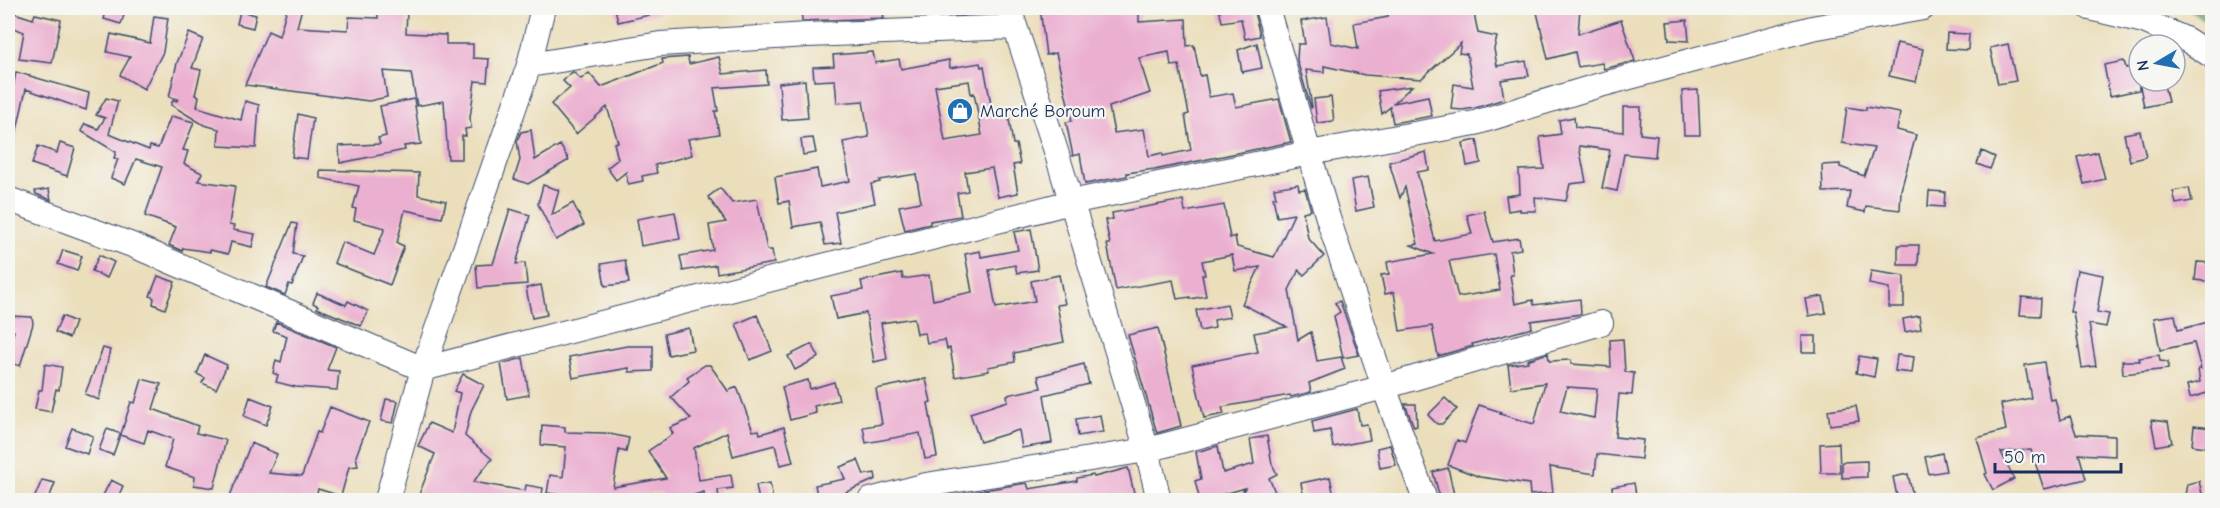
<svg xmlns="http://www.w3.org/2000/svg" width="2220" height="508" font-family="'Comic Neue',sans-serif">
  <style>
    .forest { fill: #75b474; stroke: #487269; stroke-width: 1.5 }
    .building { fill: #ebafd0; fill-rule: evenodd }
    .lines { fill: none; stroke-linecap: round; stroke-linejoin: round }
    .minor-casing { stroke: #3a496c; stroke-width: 26 }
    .minor { stroke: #fff; stroke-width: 24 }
    .labels { text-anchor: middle; stroke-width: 4.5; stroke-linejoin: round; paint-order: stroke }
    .poi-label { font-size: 18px; fill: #1b2f5e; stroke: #f6f6f2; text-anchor: start }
  </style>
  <rect width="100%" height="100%" fill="#f6f6f2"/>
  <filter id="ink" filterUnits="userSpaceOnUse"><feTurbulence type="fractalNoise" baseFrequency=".0167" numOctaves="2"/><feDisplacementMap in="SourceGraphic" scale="12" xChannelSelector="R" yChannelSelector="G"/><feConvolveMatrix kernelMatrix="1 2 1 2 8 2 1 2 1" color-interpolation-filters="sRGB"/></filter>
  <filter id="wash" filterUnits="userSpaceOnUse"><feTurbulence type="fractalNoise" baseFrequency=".008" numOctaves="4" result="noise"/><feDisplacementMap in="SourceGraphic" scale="24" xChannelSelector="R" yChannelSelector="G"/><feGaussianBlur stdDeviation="1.35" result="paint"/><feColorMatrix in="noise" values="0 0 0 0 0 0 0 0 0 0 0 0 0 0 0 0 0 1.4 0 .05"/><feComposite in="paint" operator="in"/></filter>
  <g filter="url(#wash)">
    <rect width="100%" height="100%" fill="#ebdebb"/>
    <path class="forest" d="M2189 8H2212V26Z"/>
    <g id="blocks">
      <path class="building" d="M107 8 125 12 121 24 104 19Z
        M287 8H302L297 27 348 30 349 17 378 18V10L407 11 406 33 446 35V44H473V58L489 59 487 82 475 81 470 118 471 128 465 129 466 136H462V159H448L444 101 417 106 411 73 383 71 387 97 369 101 245 85 268 31 279 36Z
        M615 8H658V13L618 22Z
        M801 8H832V10L843 8H882L884 18 802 21Z
        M920 8H964L965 15 922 16Z
        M1040 8H1118L1119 10 1139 11V22L1186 19 1187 46 1194 45 1200 76 1205 75 1209 97 1233 93 1236 107 1279 99 1291 142 1154 170V169L1127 173V176L1085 184 1080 154 1073 156 1066 122 1072 121 1056 53 1046 55ZM1169 52 1171 66 1179 65 1189 114 1185 115 1191 150 1163 156 1162 153 1149 156 1144 129 1114 133 1109 107 1150 93 1139 58Z
        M1219 8H1253L1260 36 1245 39 1241 19 1222 22Z
        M1391 8H1473L1478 33 1497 37 1494 49 1497 66 1526 61 1529 76 1501 80 1504 99 1475 108 1462 110 1451 109 1454 84 1473 87 1467 54 1459 53 1461 43 1421 79 1365 75 1324 66V72L1306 70 1312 107 1311 108 1297 60 1298 44H1305L1301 21 1327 17 1331 43 1358 49 1354 23 1388 17V14L1392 13Z
        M1536 8H1580L1578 34 1621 20 1635 61 1604 69 1602 63 1578 67 1575 52 1548 59Z
        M8 11 33 19 35 14 61 20 52 63 19 59 24 32 8 26Z
        M240 11 256 15 253 28 237 24Z
        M154 16 168 18 163 52 144 89 120 75 130 57 107 52 111 34 150 43Z
        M1687 20 1689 41 1669 40 1667 22Z
        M189 33 203 39 192 68 201 70 195 95 199 96 197 107 241 120 245 101 259 105 256 148 218 146 219 129 204 125 171 105 173 100 177 101 178 99 169 97 177 63Z
        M1947 33 1969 34 1968 50 1946 49Z
        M1257 43 1262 68 1242 72 1238 50Z
        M1897 43 1923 49 1916 82 1889 76Z
        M2008 44 2016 81 1998 84 1990 48Z
        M873 52 875 63 899 59 901 69 949 60 950 68 980 63 981 67 984 66 993 116 1008 113 1013 144H1016L1020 164 1013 165 1018 193 998 197 992 168 965 172 968 191 957 193 961 216 930 221V224L905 230 899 206 921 202 916 174 879 180 880 182 871 184 875 203 835 212 841 243 825 245 820 222 793 227 789 201 779 203 775 177 817 169 820 187 850 181 843 142 869 137 863 101 837 103 835 80 814 81 813 67 834 66 833 55ZM969 81 971 94 974 93 982 135 945 141 935 86Z
        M688 57 689 64 719 57 723 74 766 70 767 84 714 88 718 111H715L719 134 688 139 692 155 655 165 657 173 642 176 643 181 628 184 626 172 616 180 607 168 618 159 614 143 618 142 607 107 576 134 551 104 570 88 563 81 571 73 573 72 581 79 589 73 601 87 663 63 662 59Z
        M2124 61 2126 68 2139 65V90L2110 96 2104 65Z
        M16 72 89 93 86 110 26 89 13 148 8 147V113Z
        M805 80 808 118 782 120 779 83Z
        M2139 81H2163L2168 102 2144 107Z
        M1412 86 1394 103 1428 96 1432 116 1393 123 1390 107 1382 114 1378 91Z
        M1698 90 1700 135H1684L1682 91Z
        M1331 97 1334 121 1317 123 1314 99Z
        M106 98 118 101 109 134 149 150 150 146 158 148 171 116 194 122 183 150 188 151 184 164 202 173 198 181 235 186 229 225 234 226 233 230 255 234 252 247 231 242 228 254 210 250V252L183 248 182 251 169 245 176 227 145 216 162 167 136 159 125 184 111 178 118 159 114 158 116 152 81 131 85 124 98 129 105 118 96 115Z
        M414 99 421 144 404 146 405 150 340 163 339 146 380 144 378 138 386 136 380 106Z
        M1623 107H1641L1640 134 1657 136 1655 157 1624 154 1617 191 1602 188 1610 150 1579 146 1586 182 1570 184 1566 201 1535 197 1536 211H1520V209L1508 211 1506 196 1520 194 1519 170 1544 169 1540 137 1561 134 1559 120 1574 117 1575 127 1623 132Z
        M1847 107 1866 110V107L1900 113 1897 130 1916 135 1901 190 1900 210 1866 206 1865 212 1847 208 1850 191 1823 192 1822 165 1840 164V167L1864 176 1874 148 1842 143Z
        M298 114 313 118 307 159 292 157Z
        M531 130 535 160 560 145 569 160 528 184 514 179 520 160 517 141 521 132Z
        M2140 131 2146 157 2130 161 2124 134Z
        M813 138 816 153 803 155 801 139Z
        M1477 140 1481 163 1467 166 1463 143Z
        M60 143 75 148 67 176 32 164 38 146 57 153Z
        M1982 151 1995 157 1990 169 1977 164Z
        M1426 152 1429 170 1417 172 1435 241 1472 234 1467 215 1484 211 1493 242 1519 238 1521 249 1510 251 1513 275H1510L1515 304 1533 300 1534 305 1580 299 1581 314 1531 321 1532 328 1472 344 1473 346 1438 356 1432 326 1400 331 1394 292 1385 294 1381 275 1389 274 1387 262 1433 254 1411 245 1418 244 1405 187 1400 198 1389 162ZM1494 254 1500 290 1458 297 1449 261Z
        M2098 152 2105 179 2084 184 2077 157Z
        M320 170 419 173 418 195 446 201 442 218 405 210 397 243 404 246 390 285 334 263 342 242 374 255 385 228 354 220 356 209 353 208 359 186 320 178Z
        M1368 177 1374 207 1356 211 1351 180Z
        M1298 184 1299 190 1305 189 1311 210 1303 212 1308 238 1324 256 1304 275 1299 270 1289 290 1298 340 1311 332 1317 361 1341 357 1345 369 1309 383 1311 392 1291 397 1290 395 1222 407 1224 414 1204 418 1192 365 1258 352 1254 333 1287 327 1242 304 1260 267 1235 271 1232 255 1202 261 1205 275H1202L1206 296 1190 299V297L1177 299 1173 280 1116 290 1107 244H1110L1105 220 1113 219 1112 213 1183 200 1185 212 1224 205 1230 238 1235 236 1237 247 1274 257 1294 214 1277 217 1273 197H1276L1274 188Z
        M543 185 559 190 552 215 573 203 584 225 556 240 538 204Z
        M720 188 732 203 757 199 767 250H772L774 263 717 273 716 265 683 271 680 256 713 250 709 225 726 222 708 197Z
        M2189 188 2192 201 2176 204 2173 191Z
        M49 189 51 200 36 194 35 191Z
        M1929 191 1945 192 1944 207 1928 206Z
        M510 209 530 215 516 264 525 263 527 284 478 288 476 265 493 264Z
        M675 212 680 239 641 246 637 219Z
        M292 223 297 224 293 254 303 256 292 285 289 284 285 295 266 287Z
        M1031 229 1038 270 1017 273 1015 265 989 270 996 308 1035 301 1031 281 1059 275 1065 304 1057 305 1064 342 1014 353 1015 362 988 367 989 371 955 377 950 348 947 349 945 340 927 343 925 333 917 334 914 318 881 323 887 359 874 362 866 313 836 319 831 296 863 290 861 281 902 273 903 279 929 275 933 300 972 292 965 254 980 251 981 257 1018 250 1014 232Z
        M1898 245H1919L1918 265H1898Z
        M63 250 82 256 77 271 58 264Z
        M99 255 114 262 107 278 92 271Z
        M625 260 629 283 605 286 601 264Z
        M2197 262 2212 263V282L2195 280Z
        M2077 270 2103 275 2097 312 2109 314 2106 327 2089 324 2096 366 2082 368 2073 312H2070Z
        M1871 271 1904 276V307H1889V288L1869 284Z
        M158 276 175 282 165 309 153 304 154 298 150 296Z
        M541 285 547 315 532 318 526 288Z
        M317 293 346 305 348 301 368 311 361 326 317 308 318 306 313 303Z
        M1823 296 1826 313 1809 316 1806 299Z
        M2022 297 2041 299 2040 316 2020 315Z
        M1340 301 1359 355 1343 358 1334 316 1340 312 1335 303Z
        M1227 304 1230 317 1214 320 1215 328 1200 331 1196 310Z
        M757 315 772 351 750 360 736 324Z
        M2175 315 2178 330 2208 322 2212 341V396L2208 397 2207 393 2190 398 2187 385 2200 382 2198 369H2201L2194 343 2160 350 2154 318Z
        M8 316 32 317 33 324 20 366 8 362V351L14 331 8 330Z
        M62 316 75 322 69 338 55 332Z
        M1919 316 1921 329 1905 332 1903 319Z
        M276 322 336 347 327 370 339 371 337 390 296 387 276 382 278 375 273 373 276 360 281 362 287 336 273 331Z
        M689 328 693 350 668 355 664 334Z
        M1158 328 1181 426 1157 433 1128 335Z
        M1802 336H1816V352H1802Z
        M1623 339 1625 372 1634 373 1632 395 1619 394 1615 437 1643 440 1641 459 1597 454 1595 474 1550 467 1553 493 1530 495 1529 484 1480 477 1448 465 1457 440 1465 443 1479 405 1501 412 1500 414 1534 424 1545 383 1511 388 1508 365 1528 362 1527 360 1548 353 1549 361 1571 360V364L1611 367 1610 340ZM1567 387 1597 389 1594 418 1560 411Z
        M812 344 819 357 795 370 788 356Z
        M627 346H653V371L629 372V368L573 378 569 357Z
        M103 348 110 350 99 400 85 394Z
        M205 355 227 365 216 389 202 383 205 378 197 374Z
        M1897 355 1914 357 1912 373 1895 371Z
        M2159 355 2160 361 2168 362V369L2123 374 2122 361H2140L2139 358Z
        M1859 356 1877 359 1874 377 1856 373Z
        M523 358 529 395 507 399 501 364Z
        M2044 362 2050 400 2055 399 2060 420 2070 416 2076 434 2115 436V456L2079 454 2086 479 2044 489 2031 450 2001 452 2014 479 1993 490 1985 474 1987 473 1977 438 2006 430 2001 404 2031 398 2025 365Z
        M45 364 62 367 59 390 56 389 51 412 35 409 39 390H42Z
        M1084 364 1089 384 1044 395 1052 443 1022 448 1019 430 980 442 970 413 1008 401 1007 395 1041 388 1038 376Z
        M705 365H710L728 391 737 387 753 431 759 430 760 434 784 427 793 462 780 465 775 445 733 456 727 432 694 448 699 480 731 475 733 488 718 490 719 501H705L704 492 674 501H663L660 492 619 499 620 501H577L576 497 547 493 550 475 563 477 566 447 541 445 542 425 565 427V432L605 433 629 438 626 452 619 450 613 487 666 478 648 451 673 434 670 428 691 419 671 397 689 381 687 377Z
        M463 374 484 385 471 411 465 436 492 459 473 482 525 491 526 485 543 488 541 501H428L418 497 435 454 418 446 429 423 452 433 460 393 454 391Z
        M142 379 161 384 153 409 198 426 196 433 226 440 214 488 194 485 195 477 165 467 173 439 148 430 144 443 120 435 113 455 99 450 107 429 121 434 131 402 135 403Z
        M926 379 931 402 928 403 937 457 925 459 920 433 866 443 863 427 882 424 876 389Z
        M808 380 810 389 834 382 839 400 814 406 816 413 790 420 782 387Z
        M250 397 273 406 266 425 244 416Z
        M1445 398 1457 409 1442 424H1437L1428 415Z
        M386 399 398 401 393 423 381 421Z
        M1405 404H1416L1417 426 1414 427Z
        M1856 406 1859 421 1830 425 1828 410Z
        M330 407 369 422 356 456 358 466 349 467 341 496 318 489 315 501H228L251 443 277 454 269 473 302 476 317 432 320 433Z
        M1357 409 1360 425 1367 424 1370 440 1333 447 1330 430 1314 433 1312 421Z
        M1100 415 1103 432 1078 436 1076 419Z
        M2151 420 2168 422 2172 443 2156 446Z
        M2194 426 2212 428V448L2192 445Z
        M72 428 93 436 87 454 65 446Z
        M1267 436 1272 464 1277 474 1269 478 1279 501H1237L1245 488 1200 501 1195 481 1201 479 1196 452 1218 446 1223 473 1254 464 1250 439Z
        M1839 443 1840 473H1821L1820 444Z
        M1390 445 1396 465 1380 468 1377 448Z
        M1942 453 1946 471 1929 474 1925 457Z
        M858 460 864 475 875 473 876 479 846 492V495L818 500 815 485 845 479 840 467Z
        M1867 461V477L1842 478V462Z
        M1128 468 1136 501H1115L1114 497 1093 501H944L943 497 1027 483 1029 489 1077 481V478L1093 475 1094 477Z
        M1448 468 1454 495 1440 498 1433 472Z
        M1908 474 1914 501H1898L1893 477Z
        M1330 477 1335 501H1317L1316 496 1304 499 1301 483Z
        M42 480 55 483 48 501H33Z
        M111 480 123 486 116 501H100Z
        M2199 481 2203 498 2184 501 2187 484Z
        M770 483 773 501H759L756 485Z
        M1634 483 1637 501H1614L1612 487Z"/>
    </g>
  </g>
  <g filter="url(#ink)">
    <use href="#blocks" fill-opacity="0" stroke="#3a496c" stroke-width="1.5"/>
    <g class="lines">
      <g class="minor-casing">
        <path id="minor" d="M1009 8 1055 148 1147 450 1159 500
          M1267 8 1328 218 1384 387 1425 500
          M2090 8 2144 21 2187 40 2212 56
          M529 65 660 44 807 35 1015 27
          M8 199 132 245 423 369 1071 202 1309 153 1475 123 1593 87 1812 28 1923 8
          M387 500 423 369 529 65 543 8
          M870 500 926 485 1147 450 1384 387 1601 323"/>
      </g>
      <use href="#minor" class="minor"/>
    </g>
  </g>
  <defs>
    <g id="shop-disc" transform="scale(1.35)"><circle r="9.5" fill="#1f6fb2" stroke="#f6f6f2"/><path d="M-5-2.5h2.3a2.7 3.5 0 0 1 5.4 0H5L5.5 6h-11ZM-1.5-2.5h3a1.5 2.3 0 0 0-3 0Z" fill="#fff"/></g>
  </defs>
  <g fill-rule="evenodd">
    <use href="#shop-disc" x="960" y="111"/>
  </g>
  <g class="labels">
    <g class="poi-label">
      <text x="980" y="117">Marché Boroum</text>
    </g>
  </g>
  <rect width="2220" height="508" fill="none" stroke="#f6f6f2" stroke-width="30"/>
  <g transform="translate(2157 63) rotate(260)"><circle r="28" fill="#f6f6f2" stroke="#9ea6b7" stroke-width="1.5"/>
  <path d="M0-4.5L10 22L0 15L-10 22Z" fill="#1f6fb2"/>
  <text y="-9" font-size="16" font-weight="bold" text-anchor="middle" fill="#1b2f5e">N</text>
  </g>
  <path d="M1995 463v9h126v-9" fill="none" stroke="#1b2f5e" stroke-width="3"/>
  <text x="2004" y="463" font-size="18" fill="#1b2f5e" stroke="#f6f6f2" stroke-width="4.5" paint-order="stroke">50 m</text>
</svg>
